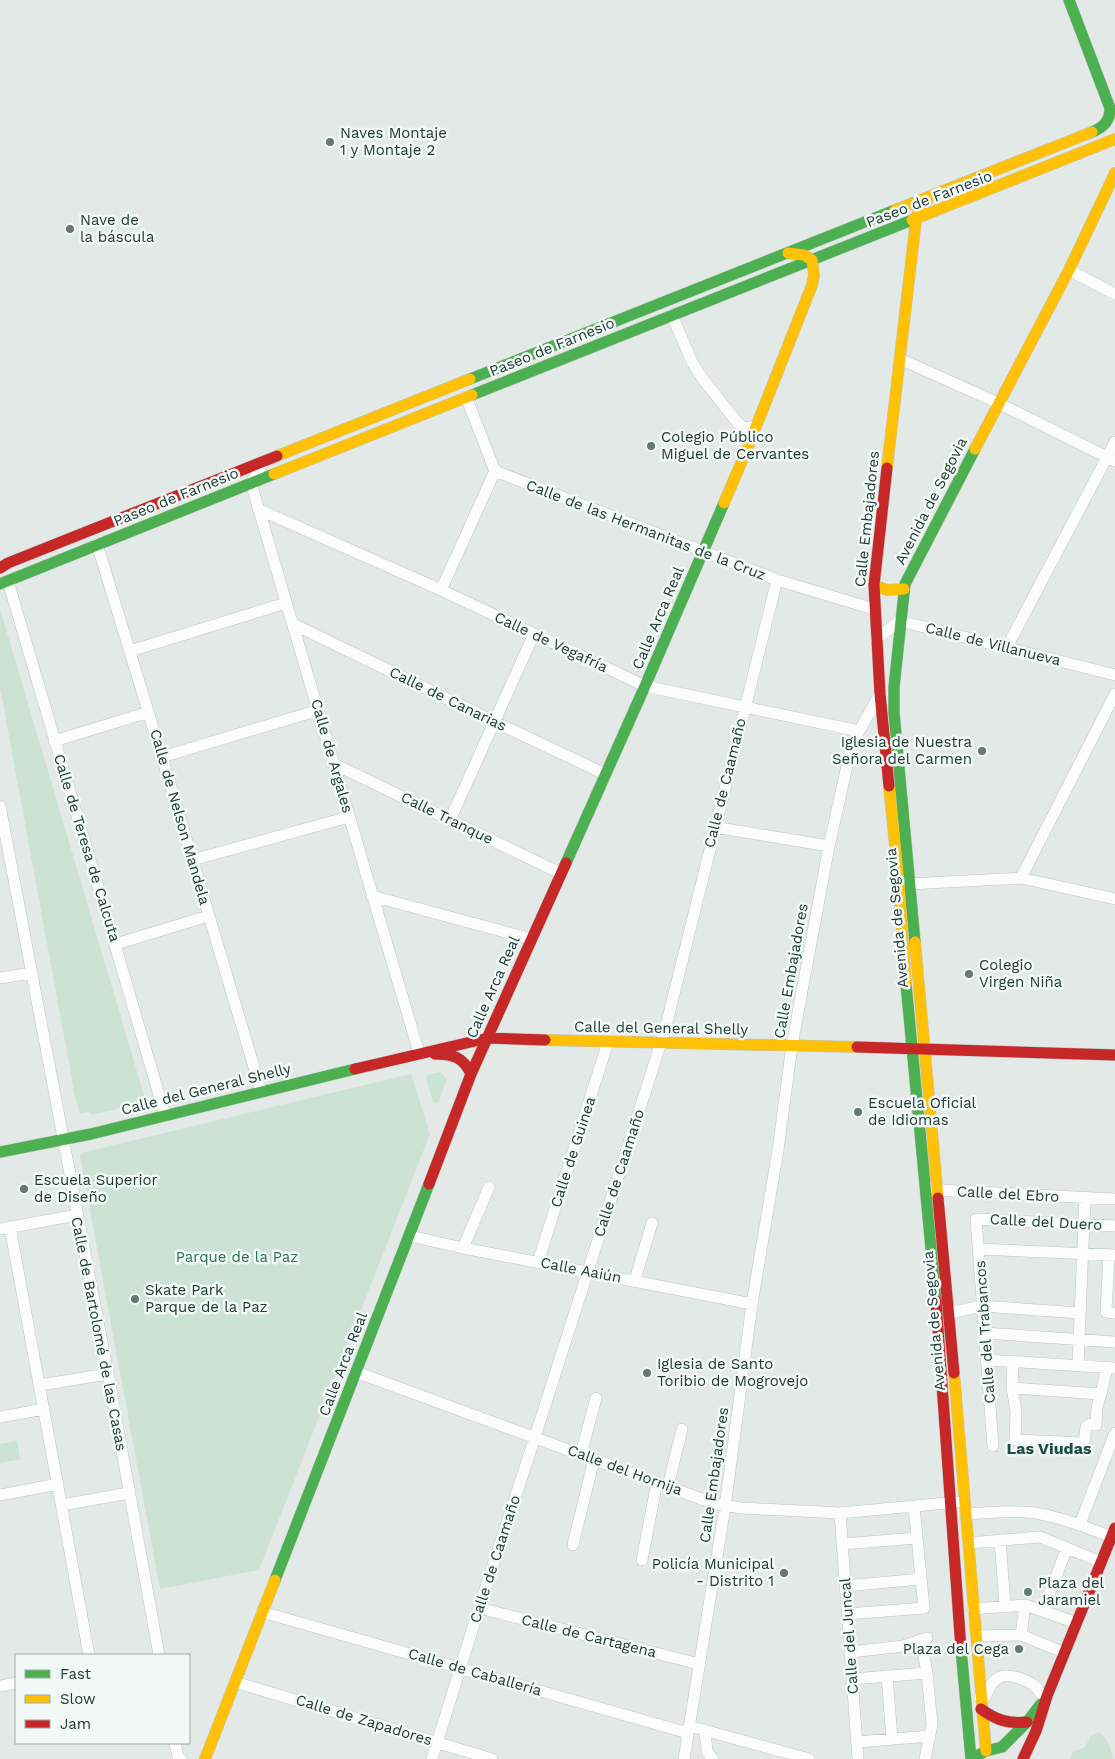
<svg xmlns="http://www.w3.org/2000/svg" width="1115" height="1759" font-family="'Work Sans',sans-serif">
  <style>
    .green { fill: #cce2d4 }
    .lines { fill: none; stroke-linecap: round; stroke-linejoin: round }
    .street-casing { stroke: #c0c6c4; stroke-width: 12 }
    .fast-casing { stroke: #bfc7c4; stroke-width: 12 }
    .slow-casing { stroke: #bfc7c4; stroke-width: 12 }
    .jam-casing { stroke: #bfc7c4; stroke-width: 12 }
    .street { stroke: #fbfcfb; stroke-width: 11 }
    .fast { stroke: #4caf50; stroke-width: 11 }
    .slow { stroke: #ffc107; stroke-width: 11 }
    .jam { stroke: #c62828; stroke-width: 11 }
    .poi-dot { fill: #667874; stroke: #f1f8f5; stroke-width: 2 }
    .labels { text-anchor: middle; stroke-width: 5; stroke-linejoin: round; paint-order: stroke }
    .poi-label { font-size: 15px; fill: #223b37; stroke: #f1f8f5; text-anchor: start }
    .street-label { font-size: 15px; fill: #223b37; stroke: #f1f8f5 }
    .park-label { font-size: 15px; fill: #2d714d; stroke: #f1f8f5 }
    .neighbourhood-label { font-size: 16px; font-weight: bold; fill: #1e4d45; stroke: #f1f8f5 }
  </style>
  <rect width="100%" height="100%" fill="#e3e9e6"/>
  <path class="green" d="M0 609 146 1102 91 1115 88 1112 80 1114 75 1096 0 687Z
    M441 1072 447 1079 438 1103 433 1102 426 1079 428 1075Z
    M411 1074 430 1134 259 1570 160 1589 80 1156 81 1153Z
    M17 1441 20 1459 0 1463V1444Z
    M1098 1732C1108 1736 1110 1749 1114 1759H1070L1073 1752 1085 1747 1091 1736Z"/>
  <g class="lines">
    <g class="street-casing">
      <path id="street" d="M1069 270 1115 294
        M672 315 692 362 702 378 737 422 744 428 757 426
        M900 359 998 403 1115 461
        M466 397 495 471 777 580 874 609
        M263 462 251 483 419 1053
        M258 509 441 590 645 686 859 731
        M97 544 162 757 261 1091
        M8 581 165 1115
        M441 590 495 471
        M293 624 495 722 605 774
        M876 639 900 621 1115 675
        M1007 647 1115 442
        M130 651 286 603
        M54 741 149 712
        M162 757 319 710
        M334 764 560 873
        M0 806 108 1374 159 1655
        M450 820 534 634
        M714 827 829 846
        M192 860 349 817
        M1021 878 1115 694
        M909 884 1021 878 1115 899
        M372 896 531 939
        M116 944 208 916
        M0 978 31 973
        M933 1187 938 1190 1115 1199
        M10 1227 89 1655
        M0 1229 77 1215
        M410 1236 463 1248 752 1304
        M463 1248 489 1187
        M979 1249 1115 1255
        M1109 1255 1106 1312 1115 1313
        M538 1262 608 1042
        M635 1280 652 1223
        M949 1313 982 1306 1080 1313
        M984 1333 1115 1342
        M986 1360 1115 1368
        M1013 1361 1012 1388 1101 1394 1107 1367
        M1078 1365 1085 1198
        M356 1372 715 1504 741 1508 840 1513 957 1502
        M40 1385 108 1374
        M1012 1388 1016 1411 1015 1440 1084 1443 1086 1427 1090 1424 1096 1425 1097 1407 1101 1394
        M0 1417 44 1409
        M993 1446 976 1219 1115 1226
        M581 1454 596 1398
        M668 1486 682 1429
        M0 1495 58 1484
        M62 1505 129 1493
        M840 1513 858 1759
        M966 1514C988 1513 1014 1510 1036 1513 1063 1518 1087 1527 1111 1537
        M1080 1524 1115 1433
        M1000 1540 1005 1605
        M968 1543 1040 1537 1101 1562
        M842 1544 917 1538
        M573 1545 594 1459
        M642 1560 657 1482
        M845 1586 921 1579
        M479 1608 699 1664
        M973 1609 1025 1605 1077 1623
        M1043 1610 1067 1548
        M262 1612 688 1733
        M847 1614 924 1608 914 1507
        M1021 1635 1025 1605
        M976 1636 1021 1635 1065 1653
        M921 1640 927 1673 932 1724 925 1759
        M851 1652 903 1646 927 1638
        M887 1676 892 1739
        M852 1679 927 1673
        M235 1682 492 1759
        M0 1686 16 1683
        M980 1697 986 1696C989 1688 992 1681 1000 1677 1011 1673 1036 1682 1040 1693
        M689 1726 809 1759
        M705 1731 707 1752 713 1759
        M857 1742 930 1736
        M175 1743 178 1757 181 1759
        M432 1759 479 1608 535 1437 665 1030 777 580
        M684 1759 725 1507 752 1304 778 1150 792 1045 829 846 852 744 880 694"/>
    </g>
    <g class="fast-casing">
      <path id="fast" d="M1069 0 1110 108C1110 121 1104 127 1092 132
        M470 379 895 210
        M472 395 912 220
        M0 584 274 474
        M566 863 645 686 724 503
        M915 942 894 713V687L905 584 975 449
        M906 984 936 1301
        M0 1152 91 1134 355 1069
        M275 1580 429 1184
        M961 1649 971 1759
        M971 1759 986 1751 1002 1747 1027 1722 1041 1704"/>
    </g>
    <g class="slow-casing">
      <path id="slow" d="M895 210 1092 132
        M912 220 1115 139
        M975 449 1069 270 1115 173
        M277 456 470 379
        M887 468 916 220 918 212 930 197
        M274 474 472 395
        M724 503 750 442 812 285 814 275 812 260 804 255 788 253
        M874 585 887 590 904 589
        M889 786 899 885 906 984
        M915 942 938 1198
        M545 1040 857 1047
        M954 1373 986 1751
        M205 1759 275 1580"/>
    </g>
    <g class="jam-casing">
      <path id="jam" d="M887 468 874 585 880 694 889 786
        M0 568 8 563 277 456
        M857 1047 1115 1055
        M435 1054C453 1054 463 1057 471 1074
        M355 1069 488 1038 545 1040
        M429 1184 471 1074 566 863
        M938 1198 954 1373
        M936 1301 961 1649
        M981 1709C996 1720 1008 1724 1027 1722
        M1023 1759 1036 1731 1047 1696 1115 1528"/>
    </g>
    <use href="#street" class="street"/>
    <use href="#fast" class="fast"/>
    <use href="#slow" class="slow"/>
    <use href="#jam" class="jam"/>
  </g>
  <g class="poi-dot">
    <circle cx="330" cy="142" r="5"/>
    <circle cx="70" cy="229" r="5"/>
    <circle cx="651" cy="446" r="5"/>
    <circle cx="982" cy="751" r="5"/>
    <circle cx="969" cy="974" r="5"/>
    <circle cx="858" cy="1112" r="5"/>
    <circle cx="24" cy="1189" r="5"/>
    <circle cx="135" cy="1299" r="5"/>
    <circle cx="647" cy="1373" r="5"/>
    <circle cx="784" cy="1573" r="5"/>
    <circle cx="1028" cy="1592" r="5"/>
    <circle cx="1019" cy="1649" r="5"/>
  </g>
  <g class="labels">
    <g class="poi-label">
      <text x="340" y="138">Naves Montaje<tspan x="340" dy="17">1 y Montaje 2</tspan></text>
      <text x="80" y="225">Nave de<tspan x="80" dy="17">la báscula</tspan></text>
      <text x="661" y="442">Colegio Público<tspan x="661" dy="17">Miguel de Cervantes</tspan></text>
      <text x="972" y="747" text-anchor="end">Iglesia de Nuestra<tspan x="972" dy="17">Señora del Carmen</tspan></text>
      <text x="979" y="970">Colegio<tspan x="979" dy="17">Virgen Niña</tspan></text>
      <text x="868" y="1108">Escuela Oficial<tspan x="868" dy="17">de Idiomas</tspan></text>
      <text x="34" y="1185">Escuela Superior<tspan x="34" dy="17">de Diseño</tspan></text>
      <text x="145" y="1295">Skate Park<tspan x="145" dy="17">Parque de la Paz</tspan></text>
      <text x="657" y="1369">Iglesia de Santo<tspan x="657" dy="17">Toribio de Mogrovejo</tspan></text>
      <text x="774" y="1569" text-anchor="end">Policía Municipal<tspan x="774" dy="17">- Distrito 1</tspan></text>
      <text x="1038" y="1588">Plaza del<tspan x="1038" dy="17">Jaramiel</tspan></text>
      <text x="1009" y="1654" text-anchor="end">Plaza del Cega</text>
    </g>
    <g class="street-label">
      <text transform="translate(929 199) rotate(-21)" y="5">Paseo de Farnesio</text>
      <text transform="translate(552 347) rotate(-22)" y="5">Paseo de Farnesio</text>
      <text transform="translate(176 497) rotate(-22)" y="5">Paseo de Farnesio</text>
      <text transform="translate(931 501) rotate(-63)" y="5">Avenida de Segovia</text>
      <text transform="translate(867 519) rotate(-84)" y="5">Calle Embajadores</text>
      <text transform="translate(646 530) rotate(21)" y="5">Calle de las Hermanitas de la Cruz</text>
      <text transform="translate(658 618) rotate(-67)" y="5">Calle Arca Real</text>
      <text transform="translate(551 642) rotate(25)" y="5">Calle de Vegafría</text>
      <text transform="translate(993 644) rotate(14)" y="5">Calle de Villanueva</text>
      <text transform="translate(448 699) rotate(26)" y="5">Calle de Canarias</text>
      <text transform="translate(332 756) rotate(74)" y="5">Calle de Argales</text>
      <text transform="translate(725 783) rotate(-76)" y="5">Calle de Caamaño</text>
      <text transform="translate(180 817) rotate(74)" y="5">Calle de Nelson Mandela</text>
      <text transform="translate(447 818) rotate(26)" y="5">Calle Tranque</text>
      <text transform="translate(87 848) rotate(73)" y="5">Calle de Teresa de Calcuta</text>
      <text transform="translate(897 918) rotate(-95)" y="5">Avenida de Segovia</text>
      <text transform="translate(791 971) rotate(-80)" y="5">Calle Embajadores</text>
      <text transform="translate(493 987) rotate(-66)" y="5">Calle Arca Real</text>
      <text transform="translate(661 1028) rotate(1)" y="5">Calle del General Shelly</text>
      <text transform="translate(206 1089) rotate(-14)" y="5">Calle del General Shelly</text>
      <text transform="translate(573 1152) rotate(-72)" y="5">Calle de Guinea</text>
      <text transform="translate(619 1173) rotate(-72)" y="5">Calle de Caamaño</text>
      <text transform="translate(1008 1194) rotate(3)" y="5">Calle del Ebro</text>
      <text transform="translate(1046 1222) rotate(3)" y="5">Calle del Duero</text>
      <text transform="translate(581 1270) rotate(11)" y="5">Calle Aaiún</text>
      <text transform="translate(934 1321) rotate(-95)" y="5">Avenida de Segovia</text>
      <text transform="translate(985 1332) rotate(-94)" y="5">Calle del Trabancos</text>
      <text transform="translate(99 1334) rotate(79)" y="5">Calle de Bartolomé de las Casas</text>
      <text transform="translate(343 1364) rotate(-69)" y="5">Calle Arca Real</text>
      <text transform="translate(625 1470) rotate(20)" y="5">Calle del Hornija</text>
      <text transform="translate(714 1475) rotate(-82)" y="5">Calle Embajadores</text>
      <text transform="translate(495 1559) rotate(-72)" y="5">Calle de Caamaño</text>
      <text transform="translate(589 1636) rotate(14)" y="5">Calle de Cartagena</text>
      <text transform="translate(849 1636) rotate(-94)" y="5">Calle del Juncal</text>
      <text transform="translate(475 1672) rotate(16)" y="5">Calle de Caballería</text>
      <text transform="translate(364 1720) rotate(17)" y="5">Calle de Zapadores</text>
    </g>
    <g class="park-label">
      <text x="237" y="1262">Parque de la Paz</text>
    </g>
    <g class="neighbourhood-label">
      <text x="1049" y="1454">Las Viudas</text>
    </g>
  </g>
  <rect x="15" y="1654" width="175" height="90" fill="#f1f8f5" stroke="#9eaca9"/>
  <rect x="25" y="1670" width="25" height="8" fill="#4caf50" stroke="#9eaca9"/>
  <text x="60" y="1679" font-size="15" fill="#223b37">Fast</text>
  <rect x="25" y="1695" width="25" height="8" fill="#ffc107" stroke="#9eaca9"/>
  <text x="60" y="1704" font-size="15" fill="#223b37">Slow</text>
  <rect x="25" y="1720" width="25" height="8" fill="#c62828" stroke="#9eaca9"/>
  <text x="60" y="1729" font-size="15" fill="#223b37">Jam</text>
</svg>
